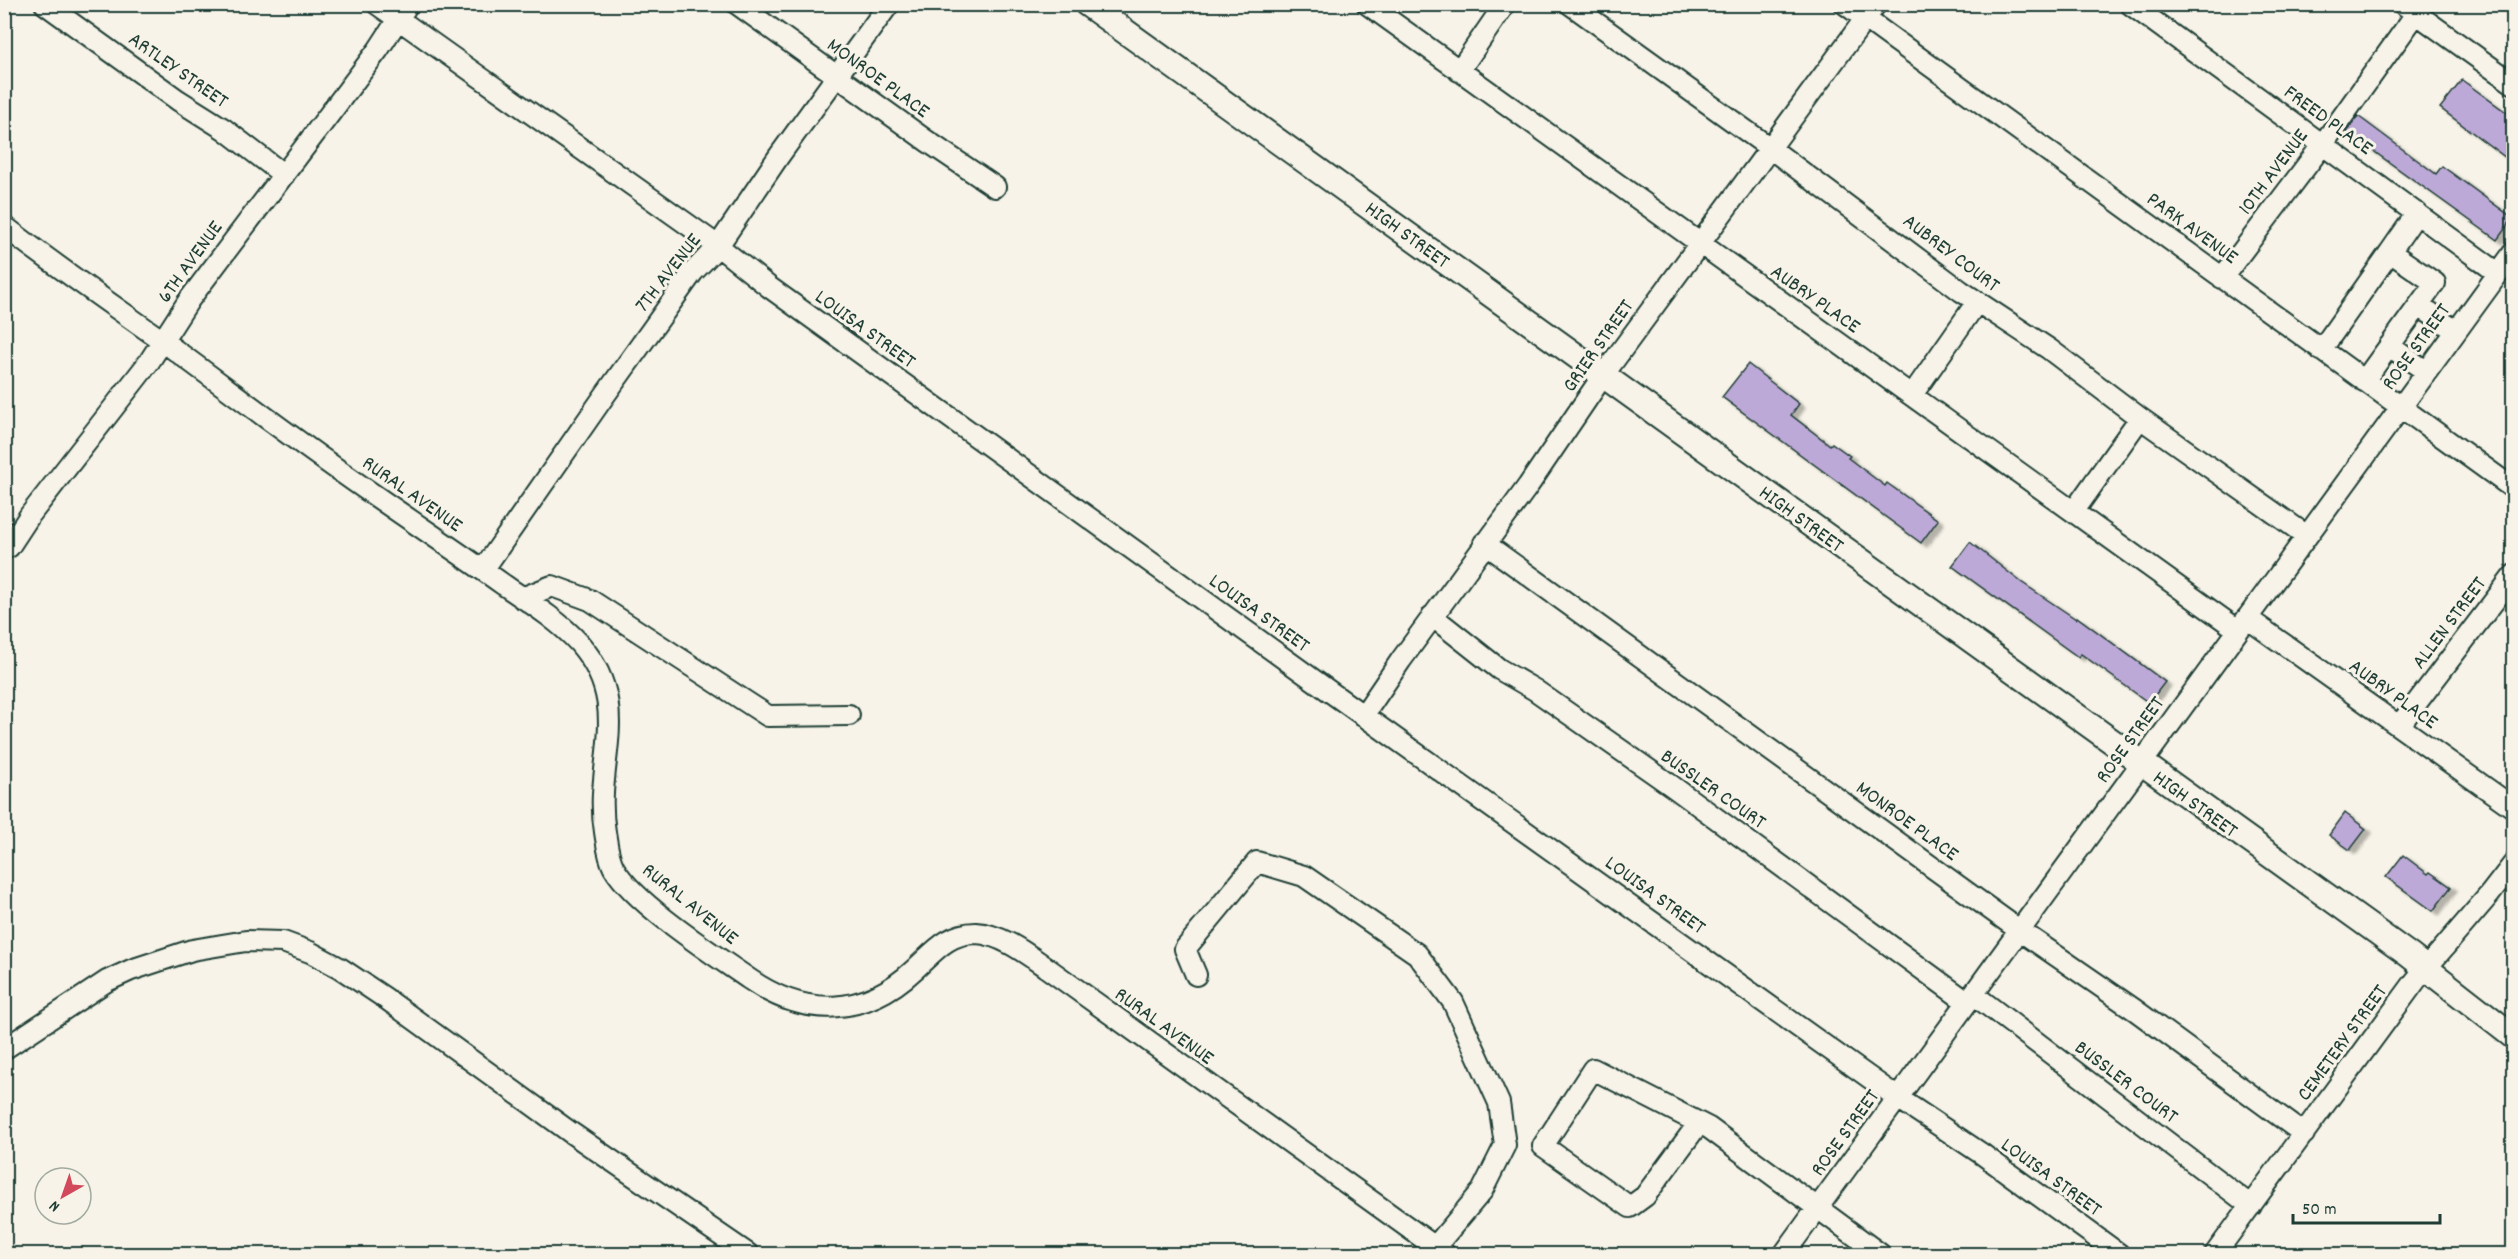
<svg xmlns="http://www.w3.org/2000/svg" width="2518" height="1259" font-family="Dekko,sans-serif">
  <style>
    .building { fill: #bda9d8; stroke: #1f3d34; stroke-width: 1.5; filter: url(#shadow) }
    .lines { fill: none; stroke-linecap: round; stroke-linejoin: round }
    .minor-casing { stroke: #1f3d34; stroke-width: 24 }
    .major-casing { stroke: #1f3d34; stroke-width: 28 }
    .minor { stroke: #f7f3e8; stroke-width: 20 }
    .major { stroke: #f7f3e8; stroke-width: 24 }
    .labels { text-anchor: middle; stroke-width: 6; stroke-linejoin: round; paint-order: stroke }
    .street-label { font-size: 21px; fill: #1f3d34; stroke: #f7f3e8 }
  </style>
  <defs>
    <filter id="shadow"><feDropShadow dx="6" dy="4" stdDeviation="1.5" flood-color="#0004"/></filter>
  </defs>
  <rect width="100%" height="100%" fill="#f7f3e8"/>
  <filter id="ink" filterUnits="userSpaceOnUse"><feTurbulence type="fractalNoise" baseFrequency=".0167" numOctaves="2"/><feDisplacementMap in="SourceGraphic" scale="12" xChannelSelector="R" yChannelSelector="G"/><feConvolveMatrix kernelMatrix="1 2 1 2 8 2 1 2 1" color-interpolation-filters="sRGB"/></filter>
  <g filter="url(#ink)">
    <path class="building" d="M2462 80 2514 118V164L2440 108Z
      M2358 116 2436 174 2442 166 2513 218 2497 240 2347 132Z
      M1748 364 1799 404 1791 415 1830 445 1832 443 1850 456 1848 458 1885 486 1887 483 1938 520 1921 543 1722 397Z
      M1970 542 2021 582 2076 619 2077 617 2165 682 2149 703 2081 654 2078 657 1952 566Z
      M2345 813 2366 829 2350 850 2329 835Z
      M2403 855 2428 874 2430 872 2451 887 2433 911 2386 877Z"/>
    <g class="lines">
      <g class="minor-casing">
        <path id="minor" d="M45 4 178 100 224 129 284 175
          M377 4 718 246 769 287 1336 696 1898 1098 1982 1154 2119 1254
          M737 4 927 141 995 187
          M1367 4 2238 630
          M1570 4 1770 148 1961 291 2049 349 2140 418 2307 536
          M1845 4 2514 489
          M2130 4 2498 273
          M2403 4 2514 84
          M1459 71 1505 4
          M4 226C57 267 111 304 164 342 235 394 305 448 377 497 420 527 462 555 504 585 529 602 558 620 579 643 635 708 593 762 605 832 607 844 608 857 614 868 635 904 713 954 749 979 805 1018 864 1017 915 969 934 952 948 933 976 933 1001 934 1027 954 1047 968L1445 1254
          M2390 252 2417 213
          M2222 278 2323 144 2423 4
          M2419 306 2456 331
          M2389 346 2426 371
          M2321 350 2390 252 2435 283 2364 381
          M1912 395 1977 302
          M2074 511 2140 418
          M1484 543 2019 930 2135 1010 2304 1134
          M9 547 30 515 149 362 189 300 378 50 408 4
          M483 570 605 395 693 272 718 246 779 156 889 4
          M522 598 552 586 590 600 768 716 849 715
          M1432 616 1499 669 1535 690 1672 786 1967 1002
          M2247 618 2514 808
          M1363 716 1401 660 1528 486 1604 374 1876 4
          M2399 726 2514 575
          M1196 975 1185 949 1257 862 1304 876 1417 954 1453 1002 1499 1103 1505 1145 1482 1191 1435 1247
          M1973 994 2251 1206
          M4 1049 107 981 131 970 192 950 246 941 283 942 310 952 340 968 385 998 570 1132 748 1254
          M1699 1123 1645 1196 1630 1207 1543 1146 1593 1069 1709 1128 1880 1254
          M1784 1254 2514 252
          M2215 1254 2416 980 2490 894 2514 863"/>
      </g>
      <g class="major-casing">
        <path id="major" d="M1087 4 2409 955 2514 1037"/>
      </g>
      <use href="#minor" class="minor"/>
      <use href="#major" class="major"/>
    </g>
  </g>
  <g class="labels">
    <g class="street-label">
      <text transform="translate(179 69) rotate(35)" y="7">ARTLEY STREET</text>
      <text transform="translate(879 77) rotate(36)" y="7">MONROE PLACE</text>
      <text transform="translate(2329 119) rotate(36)" y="7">FREED PLACE</text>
      <text transform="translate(2272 171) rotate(-53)" y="7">10TH AVENUE</text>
      <text transform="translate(2193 227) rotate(36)" y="7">PARK AVENUE</text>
      <text transform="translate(1408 234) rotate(36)" y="7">HIGH STREET</text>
      <text transform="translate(1952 252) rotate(37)" y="7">AUBREY COURT</text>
      <text transform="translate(189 261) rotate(-54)" y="7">6TH AVENUE</text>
      <text transform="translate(667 272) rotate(-52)" y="7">7TH AVENUE</text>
      <text transform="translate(1816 298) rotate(35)" y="7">AUBRY PLACE</text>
      <text transform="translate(866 328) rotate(36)" y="7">LOUISA STREET</text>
      <text transform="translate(1597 345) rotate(-55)" y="7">GRIER STREET</text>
      <text transform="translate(2415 346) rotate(-54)" y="7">ROSE STREET</text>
      <text transform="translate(413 493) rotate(35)" y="7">RURAL AVENUE</text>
      <text transform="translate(1802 518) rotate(36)" y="7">HIGH STREET</text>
      <text transform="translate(1260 612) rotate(36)" y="7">LOUISA STREET</text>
      <text transform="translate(2448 622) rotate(-53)" y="7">ALLEN STREET</text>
      <text transform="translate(2394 693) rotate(36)" y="7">AUBRY PLACE</text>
      <text transform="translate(2129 739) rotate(-54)" y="7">ROSE STREET</text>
      <text transform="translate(1714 788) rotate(35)" y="7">BUSSLER COURT</text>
      <text transform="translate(2196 803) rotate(36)" y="7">HIGH STREET</text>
      <text transform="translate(1908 820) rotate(36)" y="7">MONROE PLACE</text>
      <text transform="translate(1656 894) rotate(36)" y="7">LOUISA STREET</text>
      <text transform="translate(691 903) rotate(39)" y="7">RURAL AVENUE</text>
      <text transform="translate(1165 1025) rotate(36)" y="7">RURAL AVENUE</text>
      <text transform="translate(2341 1042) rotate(-54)" y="7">CEMETERY STREET</text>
      <text transform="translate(2127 1081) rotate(37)" y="7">BUSSLER COURT</text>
      <text transform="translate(1844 1132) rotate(-54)" y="7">ROSE STREET</text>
      <text transform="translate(2052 1176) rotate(36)" y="7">LOUISA STREET</text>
    </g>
  </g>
  <rect width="2518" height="1259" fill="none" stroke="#f7f3e8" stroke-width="24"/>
  <rect x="12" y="12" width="2494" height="1235" fill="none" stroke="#1f3d34" stroke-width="2" filter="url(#ink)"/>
  <g transform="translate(63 1196) rotate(220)"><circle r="28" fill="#f7f3e8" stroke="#a1aaa0" stroke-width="1.5"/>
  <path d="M0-4.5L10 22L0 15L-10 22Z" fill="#d1495b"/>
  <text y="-9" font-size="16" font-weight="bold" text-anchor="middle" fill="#1f3d34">N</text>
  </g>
  <path d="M2293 1214v9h147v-9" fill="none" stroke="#1f3d34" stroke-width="3"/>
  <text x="2302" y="1214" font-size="18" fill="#1f3d34" stroke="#f7f3e8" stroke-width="4.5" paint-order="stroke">50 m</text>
</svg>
